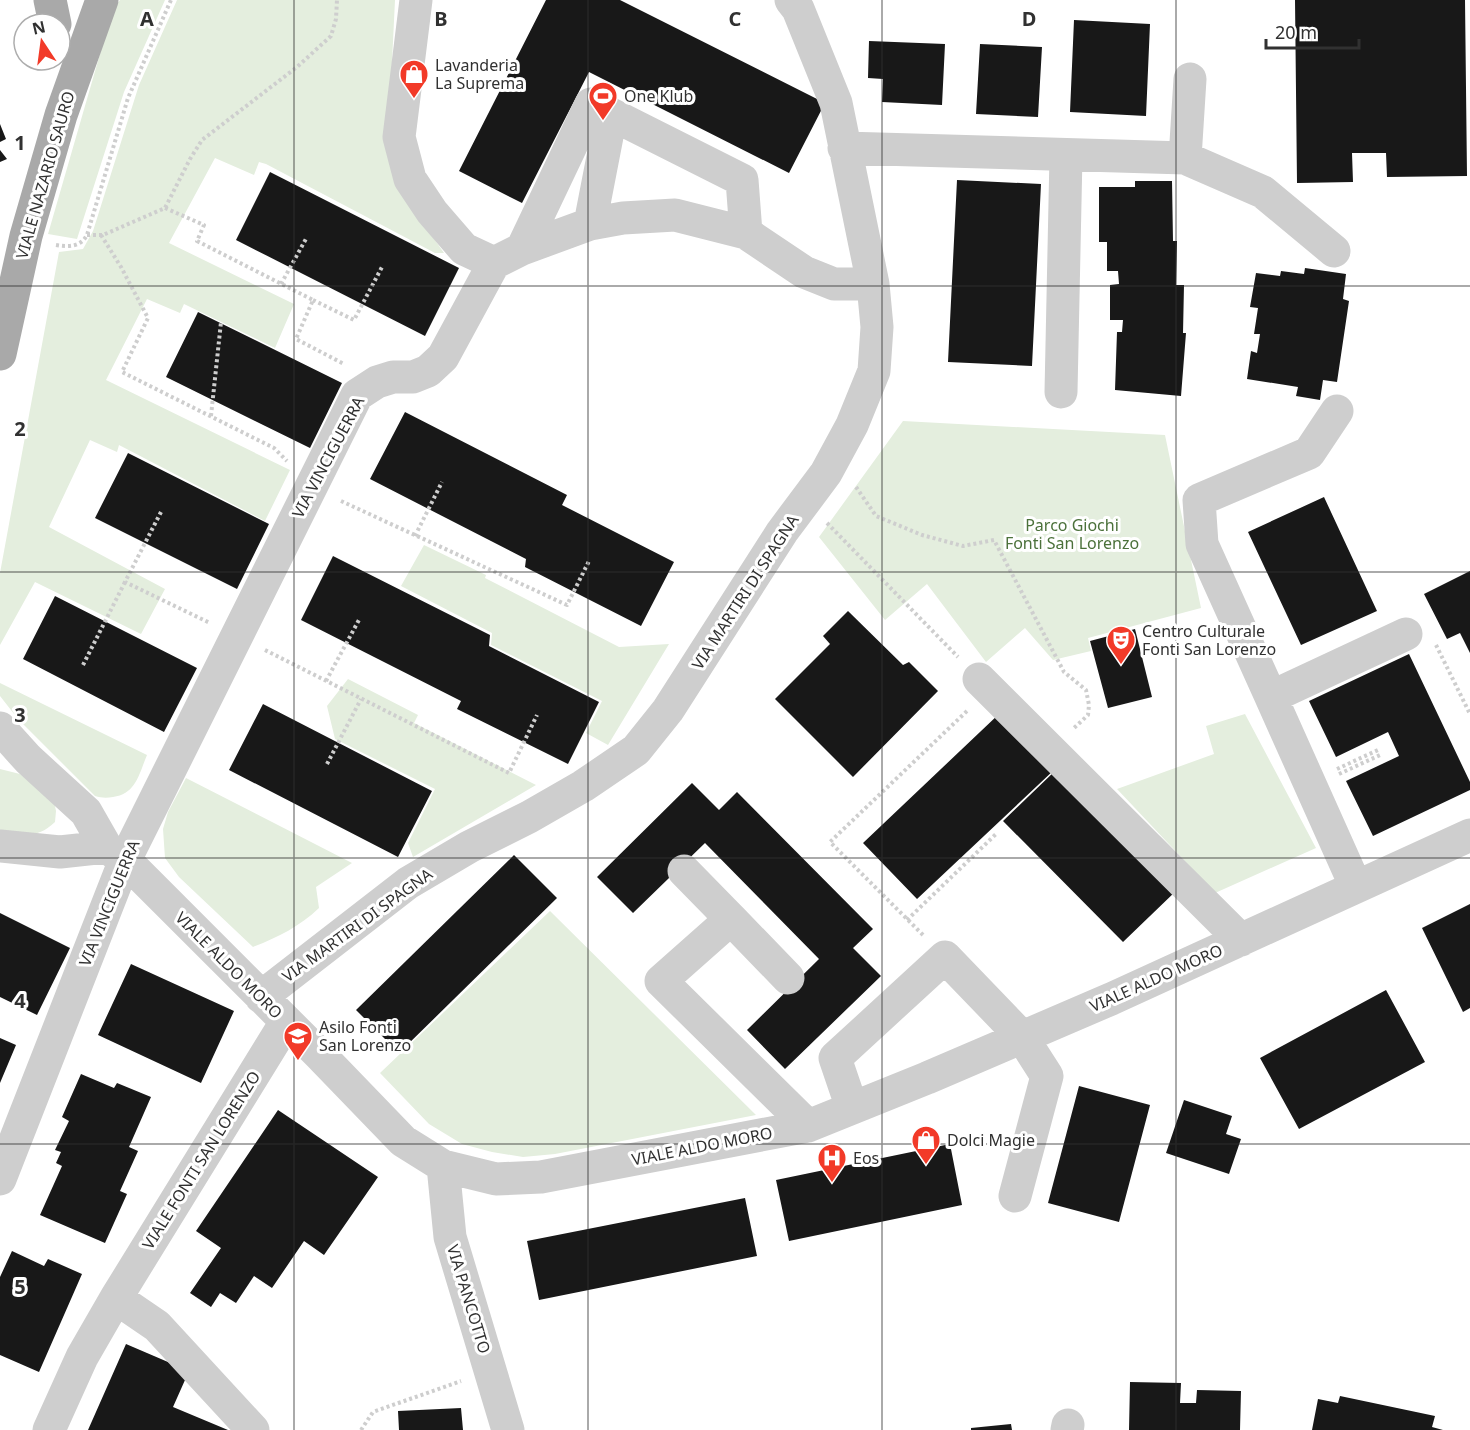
<svg xmlns="http://www.w3.org/2000/svg" width="1470" height="1430" font-family="'Noto Sans',sans-serif">
  <style>
    .green { fill: #e4eede }
    .building { fill: #181818 }
    .lines { fill: none; stroke-linecap: round; stroke-linejoin: round }
    .path { stroke: #cecece; stroke-width: 4; stroke-dasharray: 3 3; stroke-linecap: butt }
    .minor { stroke: #cecece; stroke-width: 33 }
    .major { stroke: #a9a9a9; stroke-width: 33 }
    .grid { fill: none; stroke: #313131; stroke-width: 1.5; stroke-opacity: 0.55 }
    .labels { text-anchor: middle; stroke-width: 6; stroke-linejoin: round; paint-order: stroke }
    .poi-label { font-size: 16px; fill: #313131; stroke: #fff; text-anchor: start }
    .street-label { font-size: 16px; fill: #313131; stroke: #fff }
    .park-label { font-size: 16px; fill: #4b713a; stroke: #fff }
    .grid-label { font-size: 20px; text-anchor: middle; font-weight: bold; fill: #313131; stroke: #fff; stroke-width: 6; stroke-linejoin: round; paint-order: stroke }
  </style>
  <rect width="100%" height="100%" fill="#fff"/>
  <path class="green" d="M120 0H165L124 92 77 239 48 234 113 9Z
    M177 0H395L388 145 402 193 444 253H435L266 164 259 162 254 175 215 158 169 243 294 304 275 348 184 304 180 313 147 299 106 380 290 470 265 521 119 445 117 452 90 440 49 527 165 589 141 634 35 582 0 645V573L59 252 83 249 93 231 139 85Z
    M903 421 1165 435 1201 608 1088 638 1091 651 1053 660 1025 628 986 662 927 584 885 620 819 537Z
    M424 545 486 575 485 578 619 647 669 644 608 745 586 733 602 701 491 645 492 633 401 586Z
    M348 679 418 715 414 723 536 785 413 857 408 843 435 789 335 739 327 706Z
    M0 683 147 755C139 774 136 794 113 797 107 798 101 798 95 796L18 719 0 696Z
    M1245 714 1316 848 1215 893 1117 789 1214 754 1206 726Z
    M0 769 20 774 54 801 56 811 55 822C36 840 24 834 0 831Z
    M186 778 352 863 316 887 319 908C299 927 278 937 253 947L179 877 165 858 163 829 168 812Z
    M550 911 756 1115 555 1154 523 1157 492 1152 462 1144 429 1124 380 1073Z"/>
  <path class="building" d="M546 0H620L825 103 789 173 589 72 522 203 459 171Z
    M1295 0H1465L1467 176 1387 177 1386 153H1352L1353 182 1297 183Z
    M1074 20 1150 24 1146 116 1070 112Z
    M869 41 945 44 942 105 882 102 883 79 868 78Z
    M980 44 1042 47 1038 117 976 114Z
    M0 124 6 139 0 142Z
    M0 150 7 159 0 162Z
    M270 172 459 268 425 336 236 240Z
    M957 180 1041 184 1032 366 948 362Z
    M1135 181H1172L1173 241H1177L1176 285H1184L1183 333H1186L1181 396 1115 390 1117 332H1122L1123 320H1110V285L1119 284 1118 271H1107V242H1099V187H1135Z
    M1305 268 1346 274 1343 299 1349 301 1337 382 1323 380 1320 400 1296 396 1298 387 1247 379 1251 351 1257 353 1260 334H1254L1258 308 1250 307 1256 273 1280 276 1281 271 1304 274Z
    M198 312 342 383 310 448 166 377Z
    M405 412 567 495 562 505 674 562 641 626 525 567 526 559 370 479Z
    M128 453 269 524 237 589 95 518Z
    M1324 497 1377 611 1301 645 1248 532Z
    M333 556 490 635 489 646 599 702 568 764 457 709 461 701 301 620Z
    M1470 571V653L1460 633 1447 639 1424 594Z
    M55 596 197 668 164 732 23 659Z
    M848 611 903 665 909 662 938 691 853 777 775 699 830 644 823 636Z
    M1135 629 1152 697 1108 708 1090 641Z
    M1409 654 1470 782V790L1373 836 1346 781 1399 756 1388 732 1336 757 1309 701Z
    M263 704 432 791 398 857 229 770Z
    M1000 713 1054 770 917 899 863 843Z
    M1057 769 1177 890 1123 942 1003 821Z
    M692 783 719 810 737 792 873 929 853 948 881 976 785 1069 747 1030 819 959 705 843 633 913 597 877Z
    M514 855 557 898 399 1053 356 1010Z
    M1470 904V1008L1463 1012 1422 928Z
    M0 913 70 948 37 1015 0 997Z
    M131 964 234 1011 201 1083 98 1035Z
    M1386 990 1425 1062 1299 1129 1260 1058Z
    M0 1038 16 1045 0 1083Z
    M81 1074 114 1088 117 1083 151 1097 129 1147 138 1151 120 1191 127 1194 105 1243 40 1215 62 1166 56 1163 61 1152 55 1150 69 1121 62 1117Z
    M1079 1086 1150 1105 1119 1222 1048 1203Z
    M1184 1100 1232 1116 1226 1134 1241 1139 1229 1174 1166 1153Z
    M278 1110 378 1177 324 1255 304 1241 272 1288 254 1276 236 1303 220 1293 211 1307 190 1293 221 1248 196 1231Z
    M950 1144 962 1205 789 1241 776 1180Z
    M745 1198 757 1256 539 1300 527 1241Z
    M12 1251 44 1266 48 1259 82 1274 39 1372 0 1355V1277Z
    M126 1344 189 1371 173 1407 228 1430H88Z
    M1130 1382 1181 1383 1180 1403H1196L1197 1390 1241 1391 1240 1430H1129Z
    M1340 1396 1435 1416 1432 1427 1443 1430H1312L1318 1399 1338 1403Z
    M461 1408 463 1430H399L398 1411Z
    M1011 1424 1012 1430H971V1428Z"/>
  <g class="lines">
    <path class="path" d="M165 208 204 225 197 241 313 300 296 339 344 364
      M87 235H103L165 208 190 159 202 140 297 67 331 36 336 19 337 0
      M101 235 121 267 148 318 122 372 274 448 287 461
      M56 245C68 247 81 247 87 235L128 98 171 0
      M281 284 307 237
      M313 300 354 320 382 267
      M211 416 221 322
      M856 487 876 516 922 535 963 546 994 540 1064 672 1086 690 1089 705 1088 715 1073 729
      M341 501 567 605 589 561
      M161 512 125 582 210 623
      M827 523 958 657
      M415 536 442 482
      M1436 645 1470 714
      M265 650 509 773 537 715
      M83 665 125 582
      M326 681 360 618
      M327 764 361 699
      M1337 769 1378 750
      M1339 774 1380 755
      M907 920 996 834
      M923 935 830 842 967 711
      M361 1430 373 1412 461 1381"/>
    <path class="minor" d="M416 0 399 137 410 179 432 212 464 249 494 263
      M844 148 1185 158 1190 79
      M1185 158 1263 192 1334 251
      M590 224 609 126
      M522 249 591 104 742 180 746 233
      M494 263 522 249 590 224 623 218 675 215 746 233 804 272 834 284H873
      M1061 392 1066 155
      M979 679 1241 940
      M1271 697 1202 544 1199 500 1309 453 1337 411
      M0 728 28 759 86 812 106 847 125 860 319 1054 403 1141 443 1166 496 1179 541 1177 808 1126 927 1078 1111 999 1470 835
      M0 846 60 852 106 847
      M684 871 731 919 661 981 808 1126
      M1356 887 1271 697 1406 634
      M731 919 788 978
      M261 997 408 883 469 847 529 817 583 786 636 750 668 710 782 532 826 473 852 425 874 371 877 327 873 284 836 103 798 9 791 0
      M852 1108 835 1058 945 957 1022 1037 1047 1076 1015 1196
      M443 1166 450 1237 508 1430
      M0 1179 125 860 357 395 377 382 393 377H413L428 371 443 357 494 263
      M116 1298 157 1326 253 1430
      M49 1430 82 1357 116 1298 286 1022
      M1067 1430 1068 1425"/>
    <path class="major" d="M50 0 55 24
      M0 354 26 236 61 115 102 0"/>
  </g>
  <path class="grid" d="M294 0V1430M588 0V1430M882 0V1430M1176 0V1430M0 286H1470M0 572H1470M0 858H1470M0 1144H1470"/>
  <defs>
    <g id="shop-pin" transform="scale(1.5)"><path d="M0 17L-7.5 6A9.5 9.5 0 1 1 7.5 6Z" fill="#f23a28" stroke="#fff"/><path d="M-5-2.5h2.3a2.7 3.5 0 0 1 5.4 0H5L5.5 6h-11ZM-1.5-2.5h3a1.5 2.3 0 0 0-3 0Z" fill="#fff"/></g>
    <g id="stadium-pin" transform="scale(1.5)"><path d="M0 17L-7.5 6A9.5 9.5 0 1 1 7.5 6Z" fill="#f23a28" stroke="#fff"/><path d="M0-5a6.5 5 0 1 0 0 10a6.5 5 0 1 0 0-10ZM-3.5-1.8h7v3.6h-7Z" fill="#fff"/></g>
    <g id="theatre-pin" transform="scale(1.5)"><path d="M0 17L-7.5 6A9.5 9.5 0 1 1 7.5 6Z" fill="#f23a28" stroke="#fff"/><path d="M-5-5.5Q0-4 5-5.5V0Q5 5 0 6Q-5 5-5 0ZM-3.3-2.5H-1v1.5H-3.3ZM1-2.5H3.3v1.5H1ZM-2.8 1Q0 5.5 2.8 1Z" fill="#fff"/></g>
    <g id="school-pin" transform="scale(1.5)"><path d="M0 17L-7.5 6A9.5 9.5 0 1 1 7.5 6Z" fill="#f23a28" stroke="#fff"/><path d="M0-5L7-2L0 1L-7-2ZM-4 1L0 2.5L4 1V4Q0 6-4 4Z" fill="#fff"/></g>
    <g id="hospital-pin" transform="scale(1.5)"><path d="M0 17L-7.5 6A9.5 9.5 0 1 1 7.5 6Z" fill="#f23a28" stroke="#fff"/><path d="M-5-5h3v3.5h4V-5h3V5h-3V1.5h-4V5h-3Z" fill="#fff"/></g>
  </defs>
  <g fill-rule="evenodd">
    <use href="#shop-pin" x="414" y="74"/>
    <use href="#stadium-pin" x="603" y="96"/>
    <use href="#theatre-pin" x="1121" y="640"/>
    <use href="#school-pin" x="298" y="1036"/>
    <use href="#shop-pin" x="926" y="1140"/>
    <use href="#hospital-pin" x="832" y="1158"/>
  </g>
  <g class="labels">
    <g class="poi-label">
      <text x="435" y="71">Lavanderia<tspan x="435" dy="18">La Suprema</tspan></text>
      <text x="624" y="102">One Klub</text>
      <text x="1142" y="637">Centro Culturale<tspan x="1142" dy="18">Fonti San Lorenzo</tspan></text>
      <text x="319" y="1033">Asilo Fonti<tspan x="319" dy="18">San Lorenzo</tspan></text>
      <text x="947" y="1146">Dolci Magie</text>
      <text x="853" y="1164">Eos</text>
    </g>
    <g class="street-label">
      <text transform="translate(45 175) rotate(-74)" y="6">VIALE NAZARIO SAURO</text>
      <text transform="translate(328 457) rotate(-62)" y="6">VIA VINCIGUERRA</text>
      <text transform="translate(745 592) rotate(-57)" y="6">VIA MARTIRI DI SPAGNA</text>
      <text transform="translate(109 903) rotate(-68)" y="6">VIA VINCIGUERRA</text>
      <text transform="translate(357 925) rotate(-36)" y="6">VIA MARTIRI DI SPAGNA</text>
      <text transform="translate(229 965) rotate(45)" y="6">VIALE ALDO MORO</text>
      <text transform="translate(1156 978) rotate(-24)" y="6">VIALE ALDO MORO</text>
      <text transform="translate(702 1146) rotate(-11)" y="6">VIALE ALDO MORO</text>
      <text transform="translate(201 1160) rotate(-58)" y="6">VIALE FONTI SAN LORENZO</text>
      <text transform="translate(469 1299) rotate(73)" y="6">VIA PANCOTTO</text>
    </g>
    <g class="park-label">
      <text x="1072" y="531">Parco Giochi<tspan x="1072" dy="18">Fonti San Lorenzo</tspan></text>
    </g>
  </g>
  <g class="grid-label">
    <text x="147" y="26">A</text>
    <text x="441" y="26">B</text>
    <text x="735" y="26">C</text>
    <text x="1029" y="26">D</text>
    <text x="20" y="150">1</text>
    <text x="20" y="436">2</text>
    <text x="20" y="722">3</text>
    <text x="20" y="1008">4</text>
    <text x="20" y="1294">5</text>
  </g>
  <g transform="translate(42 42) rotate(347)"><circle r="28" fill="#ffffff" stroke="#adadad" stroke-width="1.5"/>
  <path d="M0-4.5L10 22L0 15L-10 22Z" fill="#f23a28"/>
  <text y="-9" font-size="16" font-weight="bold" text-anchor="middle" fill="#313131">N</text>
  </g>
  <path d="M1266 39v9h93v-9" fill="none" stroke="#313131" stroke-width="3"/>
  <text x="1275" y="39" font-size="18" fill="#313131" stroke="#ffffff" stroke-width="4.5" paint-order="stroke">20 m</text>
</svg>
